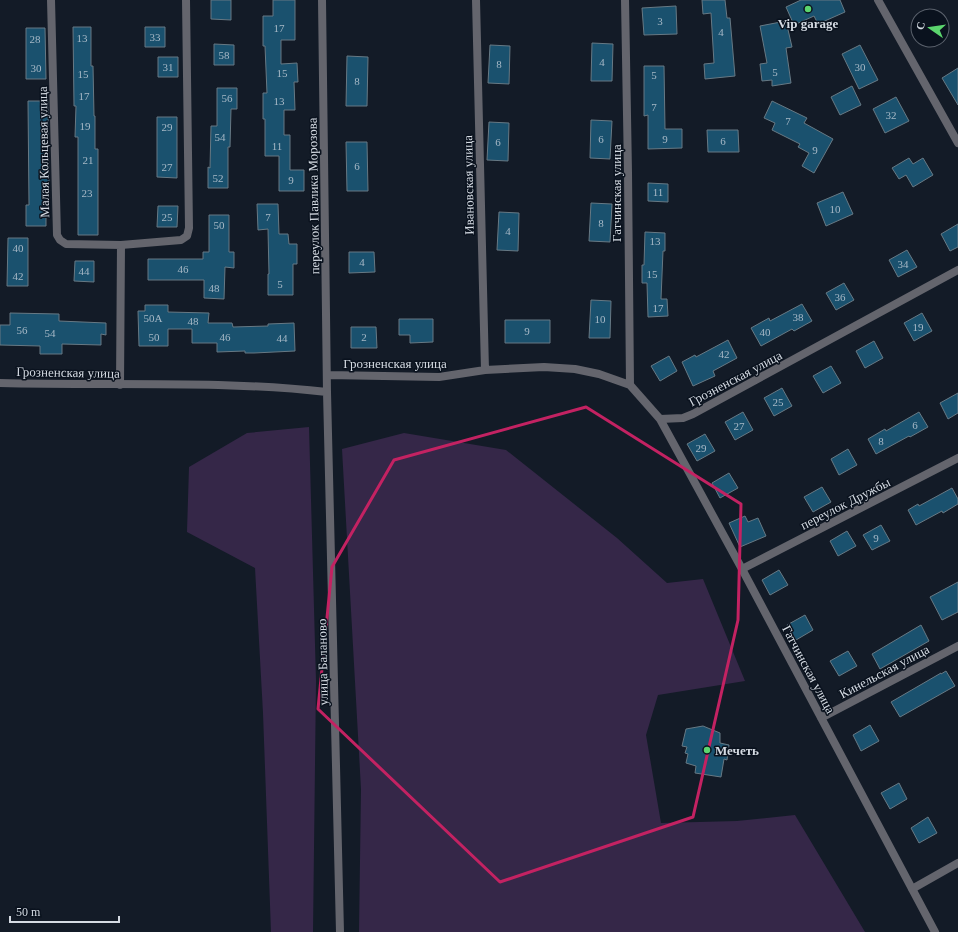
<svg xmlns="http://www.w3.org/2000/svg" width="958" height="932" font-family="'Times New Roman',serif">
  <style>
    .green { fill: #352748 }
    .building { fill: #1a516e; stroke: #677984 }
    .lines { fill: none; stroke-linecap: round; stroke-linejoin: round }
    .minor { stroke: #64656d; stroke-width: 8 }
    .marked { fill: none; stroke: #c32262; stroke-width: 3; stroke-linejoin: round }
    .poi-dot { fill: #5bd56e; stroke: #0a121e; stroke-width: 1.5 }
    .labels { text-anchor: middle; stroke-width: 3; stroke-linejoin: round; paint-order: stroke }
    .number-label { font-size: 11px; fill: #a6b8c6 }
    .poi-label { font-size: 13px; font-weight: bold; fill: #d5dbe3; stroke: #0a121e }
    .street-label { font-size: 13px; fill: #d5dbe3; stroke: #0a121e }
  </style>
  <rect width="100%" height="100%" fill="#131b27"/>
  <path class="green" d="M309 427 316 681 313 932H271L263 713 255 568 187 532 189 467 247 433Z
    M404 433 506 450 617 538 667 583 703 579 745 681 658 695 646 735 661 823 737 821 795 815 865 932H359L361 789 342 449Z"/>
  <path class="building" d="M211 0H231V20L211 19Z
    M273 0H295V40H281V64L297 63 298 82H294L295 110H284V135H290V170H304V191H279V156H265V119H263V93H267L265 46H263V16H273Z
    M702 0H725L727 18H730L735 76 705 79 704 64 714 63 711 13 703 14Z
    M801 0H840L845 12 818 24 814 16 794 25 786 7Z
    M676 6 677 34 644 35 642 8Z
    M786 21 792 47 786 48 791 83 772 86V80L762 81 760 64 767 63 760 26Z
    M73 27H91V66H93L94 116H95V149H98V235H78V137H75L76 106H74Z
    M145 27H165V47H145Z
    M26 28H45L46 79H26Z
    M592 43 613 44 612 81H591Z
    M214 44 234 45V65H214Z
    M490 45 510 46 509 84 488 83Z
    M860 45 878 80 859 89 842 54Z
    M347 56 368 57 367 106H346Z
    M158 57H178V77H158Z
    M644 66H664L665 129H682V148L648 149V115L644 116Z
    M958 68V105L942 78Z
    M852 86 861 105 840 115 831 97Z
    M217 88H237V109H231L230 147H228V188H208V167L210 168 211 126H217Z
    M896 97 909 121 885 133 873 109Z
    M28 101H48L49 188H46V226H26V205H29Z
    M772 101 807 118 804 123 833 139 814 173 802 166 809 153 798 147 800 144 772 130 775 123 764 118Z
    M157 117H177V178L157 177Z
    M591 120 612 121 610 159 590 158Z
    M489 122 509 123 508 161 487 160Z
    M707 130H738L739 152H708Z
    M346 142H367L368 191H347Z
    M909 158 913 164 923 158 933 175 913 187 906 175 899 179 892 168Z
    M648 183 668 184V202L648 201Z
    M843 192 853 214 826 226 817 203Z
    M591 203 612 204 610 242 589 241Z
    M257 204H278L279 234H288L289 244H297V264H293V295H268V274H269L268 229 258 230Z
    M158 206H178L177 227H157Z
    M499 212 519 213 518 251 497 250Z
    M209 215H229V252H234V268L225 267 224 299 204 298V280H148V259H203V252H209Z
    M958 224V247L950 251 941 234Z
    M645 232 665 233V251H663L661 299H667L668 316 648 317 647 283H642V265H644Z
    M8 238H28V286H7Z
    M907 250 917 267 898 277 889 260Z
    M349 252H374L375 272 349 273Z
    M75 261H94V282L74 281Z
    M844 283 854 300 836 310 826 293Z
    M591 300 611 301 610 338H589Z
    M802 304 812 321 794 331 792 329 761 346 751 328 769 318 770 321Z
    M145 305H168V312L209 313 208 323H232L233 327 268 326V324L294 323 295 351 254 353H245V351L217 352V343H192V329H168V346H139L138 311H145Z
    M10 313 59 314V321L106 323V335L101 334V345L62 344V354H40V346L0 345V325H10Z
    M922 313 932 331 914 341 904 323Z
    M399 319H433V342L410 343V335H399Z
    M505 320H550V343H505Z
    M351 327H376L377 348H351Z
    M728 340 737 358 713 371 715 376 693 386 682 362 695 355 696 357Z
    M874 341 883 358 865 368 856 351Z
    M669 356 677 371 660 381 651 366Z
    M831 366 841 383 823 393 813 376Z
    M782 388 792 406 774 416 764 398Z
    M958 393V413L948 419 940 403Z
    M743 412 753 430 735 440 725 422Z
    M919 412 928 427 910 437 909 436 876 454 868 439 885 429 886 431Z
    M705 434 715 451 697 461 687 444Z
    M848 449 857 465 839 475 831 459Z
    M729 473 738 488 720 498 712 483Z
    M822 487 831 502 813 512 804 497Z
    M952 488 958 499V504L943 513 942 511 916 525 908 510 918 504 919 506Z
    M745 516 748 522 758 518 766 536 740 547 729 523Z
    M881 525 890 541 872 550 863 535Z
    M847 531 856 546 838 556 830 541Z
    M779 570 788 585 770 595 762 580Z
    M958 582V612L942 620 930 597Z
    M805 615 813 630 796 640 787 625Z
    M921 625 929 641 880 669 872 654Z
    M848 651 857 666 839 676 830 661Z
    M946 671 955 686 900 717 891 702 941 673V674Z
    M870 725 879 741 861 751 853 735Z
    M703 726 720 733V743L729 745 727 760 724 759 721 777 695 773 696 766 686 763 688 754 685 753 687 747 682 746 686 729Z
    M899 783 907 799 890 809 881 793Z
    M928 817 937 833 919 843 911 828Z"/>
  <g class="lines">
    <path class="minor" d="M51 0 57 235 60 240 66 244 121 245 181 240 187 236 189 228 186 0
      M322 0 327 392 340 932
      M476 0 485 370
      M625 0 628 172 630 385
      M878 0 958 143
      M328 375 439 377 485 370 544 367 575 369 599 374 630 385 660 419 683 418 693 414 958 270
      M0 383C109 386 219 380 327 392
      M120 385 121 245
      M660 419 742 569 935 932
      M742 569 958 458
      M821 718 958 646
      M912 889 958 863"/>
  </g>
  <path class="marked" d="M586 407 741 504 738 620 693 817 500 882 318 709 332 567 394 460Z"/>
  <g class="poi-dot">
    <circle cx="808" cy="9" r="4"/>
    <circle cx="707" cy="750" r="4"/>
  </g>
  <g class="labels">
    <g class="number-label">
      <text x="660" y="25">3</text>
      <text x="279" y="32">17</text>
      <text x="721" y="36">4</text>
      <text x="155" y="41">33</text>
      <text x="82" y="42">13</text>
      <text x="35" y="43">28</text>
      <text x="224" y="59">58</text>
      <text x="602" y="66">4</text>
      <text x="499" y="68">8</text>
      <text x="168" y="71">31</text>
      <text x="860" y="71">30</text>
      <text x="36" y="72">30</text>
      <text x="775" y="76">5</text>
      <text x="282" y="77">15</text>
      <text x="83" y="78">15</text>
      <text x="654" y="79">5</text>
      <text x="357" y="85">8</text>
      <text x="84" y="100">17</text>
      <text x="227" y="102">56</text>
      <text x="279" y="105">13</text>
      <text x="654" y="111">7</text>
      <text x="891" y="119">32</text>
      <text x="788" y="125">7</text>
      <text x="85" y="130">19</text>
      <text x="167" y="131">29</text>
      <text x="220" y="141">54</text>
      <text x="601" y="143">6</text>
      <text x="665" y="143">9</text>
      <text x="723" y="145">6</text>
      <text x="498" y="146">6</text>
      <text x="277" y="150">11</text>
      <text x="815" y="154">9</text>
      <text x="88" y="164">21</text>
      <text x="357" y="170">6</text>
      <text x="167" y="171">27</text>
      <text x="218" y="182">52</text>
      <text x="291" y="184">9</text>
      <text x="658" y="196">11</text>
      <text x="87" y="197">23</text>
      <text x="835" y="213">10</text>
      <text x="167" y="221">25</text>
      <text x="268" y="221">7</text>
      <text x="601" y="227">8</text>
      <text x="219" y="229">50</text>
      <text x="508" y="235">4</text>
      <text x="655" y="245">13</text>
      <text x="18" y="252">40</text>
      <text x="362" y="266">4</text>
      <text x="903" y="268">34</text>
      <text x="183" y="273">46</text>
      <text x="84" y="275">44</text>
      <text x="652" y="278">15</text>
      <text x="18" y="280">42</text>
      <text x="280" y="288">5</text>
      <text x="214" y="292">48</text>
      <text x="840" y="301">36</text>
      <text x="658" y="312">17</text>
      <text x="798" y="321">38</text>
      <text x="153" y="322">50А</text>
      <text x="600" y="323">10</text>
      <text x="193" y="325">48</text>
      <text x="918" y="331">19</text>
      <text x="22" y="334">56</text>
      <text x="527" y="335">9</text>
      <text x="765" y="336">40</text>
      <text x="50" y="337">54</text>
      <text x="154" y="341">50</text>
      <text x="225" y="341">46</text>
      <text x="364" y="341">2</text>
      <text x="282" y="342">44</text>
      <text x="724" y="358">42</text>
      <text x="778" y="406">25</text>
      <text x="915" y="429">6</text>
      <text x="739" y="430">27</text>
      <text x="881" y="445">8</text>
      <text x="701" y="452">29</text>
      <text x="876" y="542">9</text>
    </g>
    <g class="poi-label">
      <text x="808" y="28">Vip garage</text>
      <text x="715" y="755" text-anchor="start">Мечеть</text>
    </g>
    <g class="street-label">
      <text transform="translate(43 152) rotate(-91)" y="5">Малая Кольцевая улица</text>
      <text transform="translate(468 185) rotate(-91)" y="5">Ивановская улица</text>
      <text transform="translate(616 193) rotate(-90)" y="5">Гатчинская улица</text>
      <text transform="translate(313 196) rotate(-91)" y="5">переулок Павлика Морозова</text>
      <text x="395" y="368">Грозненская улица</text>
      <text transform="translate(68 372) rotate(1)" y="5">Грозненская улица</text>
      <text transform="translate(735 378) rotate(-28)" y="5">Грозненская улица</text>
      <text transform="translate(845 503) rotate(-27)" y="5">переулок Дружбы</text>
      <text transform="translate(322 662) rotate(-91)" y="5">улица Баланово</text>
      <text transform="translate(809 669) rotate(62)" y="5">Гатчинская улица</text>
      <text transform="translate(884 671) rotate(-28)" y="5">Кинельская улица</text>
    </g>
  </g>
  <g transform="translate(930 28) rotate(283)"><circle r="19" fill="#0a121e" stroke="#5b626d"/>
  <path d="M0-3L7 15L0 10L-7 15Z" fill="#5bd56e"/>
  <text y="-6" font-size="11" font-weight="bold" text-anchor="middle" fill="#d5dbe3">С</text>
  </g>
  <path d="M10 916v6h109v-6" fill="none" stroke="#d5dbe3" stroke-width="2"/>
  <text x="16" y="916" font-size="12" fill="#d5dbe3" stroke="#0a121e" stroke-width="3" paint-order="stroke">50 m</text>
</svg>
